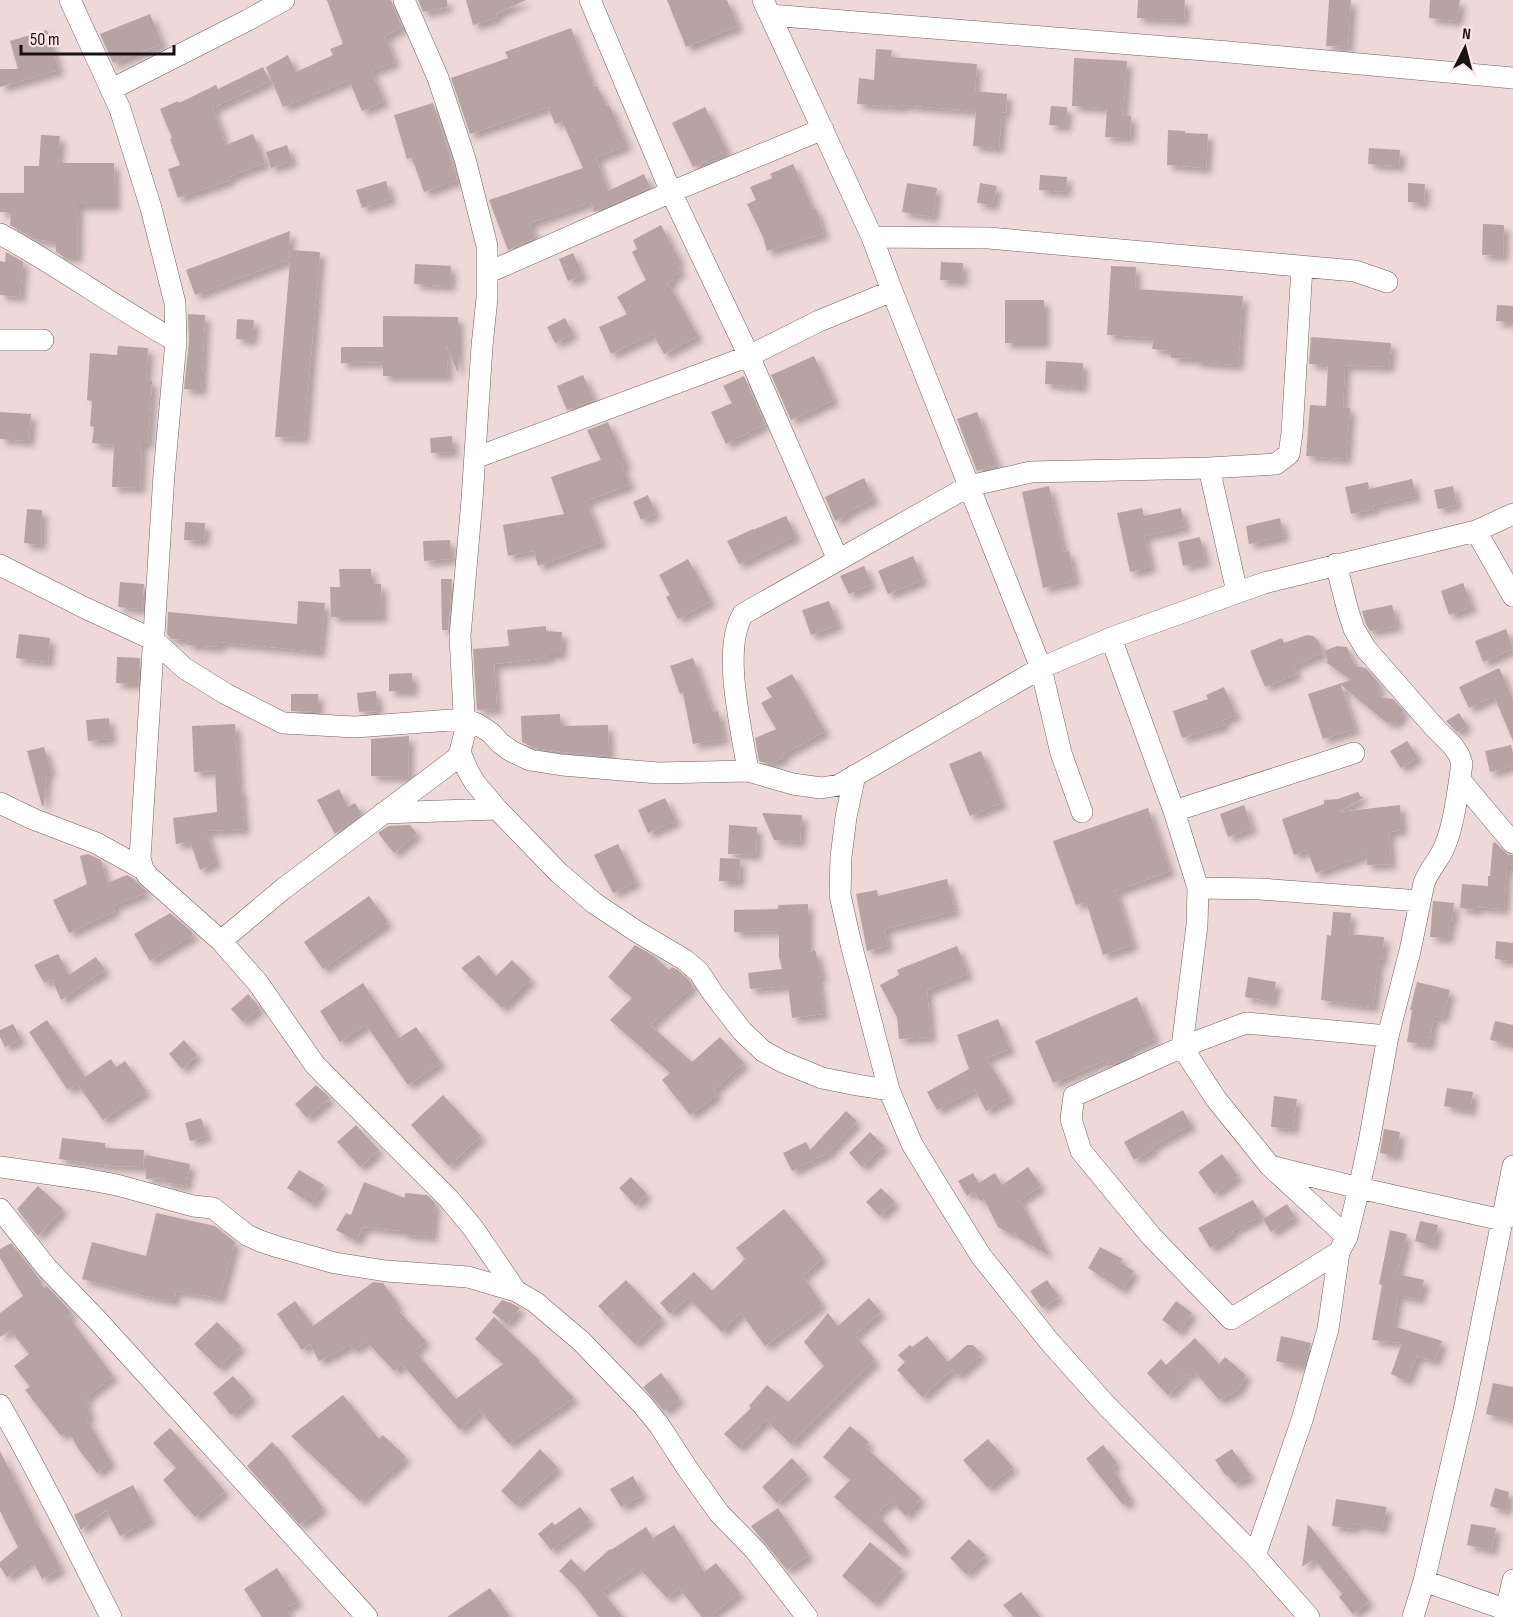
<svg xmlns="http://www.w3.org/2000/svg" width="1513" height="1617" font-family="'Sofia Sans Condensed',sans-serif">
  <style>
    .building { fill: #b8a3a3; filter: url(#shadow) }
    .lines { fill: none; stroke-linecap: round; stroke-linejoin: round }
    .minor-casing { stroke: #736060; stroke-width: 22 }
    .minor { stroke: #fff; stroke-width: 21 }
  </style>
  <defs>
    <filter id="shadow"><feDropShadow dx="5.5" dy="5.5" stdDeviation="3" flood-color="#0004"/></filter>
  </defs>
  <rect width="100%" height="100%" fill="#eed8d8"/>
  <path class="building" d="M327 0H391L402 27 385 36 395 62 371 71 384 101 362 111 349 80 283 107 266 67 288 55 296 72 333 55 330 49 343 44Z
    M418 0H447V7L423 12Z
    M466 0H526L496 14 497 18 473 25Z
    M667 0H727L738 26 686 47Z
    M1138 0H1185L1184 20 1137 18Z
    M1329 0H1351L1348 47 1326 46Z
    M1430 0H1460L1457 21 1429 18Z
    M150 14 162 44 113 63 100 34Z
    M571 28 594 87 597 86 606 106 609 105 627 145 596 158 608 191 644 174 650 187 594 212 591 202 530 223 535 238 508 250 489 200 583 168 562 121 555 124 548 107 470 134 451 78 508 58 505 52Z
    M47 30 59 70 0 87V69H18L10 41Z
    M876 49 892 50 891 57 977 64 975 91 1007 94 1006 113 1002 112 999 148 973 146 976 111 901 105 902 107 857 104 859 78 874 80Z
    M1074 58 1127 61 1123 116H1131L1130 138 1105 137 1107 108 1072 106Z
    M263 67 270 81 213 108 226 145 253 134 265 163 229 177 230 180 178 198 168 169 180 165 170 139 172 138 160 109 178 101 179 103 216 85 218 89Z
    M433 103 457 180 424 192 412 158 407 159 394 115Z
    M1051 106 1067 107 1066 126 1049 125Z
    M705 107 727 151 693 167 672 123Z
    M1168 130 1185 131V133L1208 134 1206 168 1167 165Z
    M41 135 60 136 58 163H114L115 205H78L77 257H64L56 252V242L34 239 10 225 11 212H0V193H24V166H39Z
    M287 145 292 161 271 168 266 152Z
    M1369 148 1400 150 1399 166 1368 164Z
    M793 164 813 209 816 208 824 234 767 251 763 237 747 204 756 200 750 187 772 178 770 174Z
    M1040 175 1067 177 1066 192 1039 190Z
    M386 181 391 199 362 208 356 190Z
    M907 183 937 188 933 217 902 212Z
    M980 183 997 186 993 205 977 203Z
    M1408 183 1425 184 1424 203 1408 202Z
    M1483 224 1504 225 1503 256 1482 255Z
    M661 225 680 261 676 263 681 272 672 276 674 280 668 283 698 336 664 354 653 334 611 354 599 327 627 314 617 297 646 280 632 252 637 249 633 240Z
    M290 231 288 260 195 295 186 270Z
    M291 250 320 252 304 438 275 437Z
    M6 252 23 262 20 297 0 295V261L5 262Z
    M573 253 583 275 568 281 559 259Z
    M941 262 963 263 962 281 940 280Z
    M415 264 451 266 450 286 414 284Z
    M1111 266 1136 267 1135 289 1243 296 1238 365 1195 362 1196 359 1171 358V351L1152 349 1154 338 1107 335Z
    M1005 300H1044V343H1005Z
    M1497 305 1513 306V322L1496 321Z
    M188 314 205 315 201 390 184 389 189 342Z
    M383 316 458 317V373L446 345 448 376H383V362L341 363V347H383Z
    M565 318 573 334 555 343 547 327Z
    M237 319 254 320 252 340 236 339Z
    M1311 337 1391 343 1389 367 1346 365 1345 366 1343 407 1350 408 1346 459 1306 456 1310 405 1326 406 1328 365 1309 364Z
    M118 346 148 348 146 381H152L148 443H142L140 488 112 487 114 445 92 443 94 427 90 426 92 401 87 400 90 353 117 355Z
    M814 356 834 400 791 420 771 375Z
    M1046 361 1083 363 1082 387 1045 384Z
    M583 375 594 400 567 410 557 386Z
    M744 376 765 424 726 444 711 412 732 403 723 386Z
    M0 412 31 414 29 441 0 439Z
    M977 412 997 465 977 471 957 419Z
    M608 422 627 465 622 466 630 485 586 501 602 542 538 566 534 551 508 556 503 525 564 514 551 477 601 460 587 430Z
    M452 436 453 452 431 453 430 438Z
    M864 478 874 499 845 513 846 515 835 521 825 497Z
    M1412 479 1416 496 1373 506 1374 509 1351 514 1345 487 1368 482 1369 489Z
    M1049 486 1064 552 1069 551 1075 581 1043 588 1022 492Z
    M1453 486 1457 505 1438 509 1434 490Z
    M648 495 656 514 641 520 633 502Z
    M1142 508 1144 516 1181 508 1185 527 1144 536 1151 567 1130 572 1117 513Z
    M27 509 42 510 41 545 24 543Z
    M786 516 796 536 739 564 727 541 753 529V530Z
    M1280 518 1284 536 1249 544 1246 526Z
    M185 522 205 523 204 541 184 540Z
    M1200 537 1205 561 1183 566 1178 542Z
    M450 540 451 559 424 561 423 541Z
    M913 556 923 580 888 594 878 571Z
    M688 559 711 601 678 619 666 597 670 595 659 575Z
    M864 566 872 584 849 594 840 576Z
    M339 569H371V584H381L382 617H331L330 587H340Z
    M441 579H452L448 630H442Z
    M120 582 144 584 142 609 118 607Z
    M1463 583 1472 607 1449 615 1441 591Z
    M298 601 325 603 320 652 220 642V647L187 645 188 640 171 639 167 634 168 612 297 624Z
    M829 601 838 625 811 635 802 610Z
    M1392 605 1397 626 1370 631 1366 624 1362 611Z
    M546 626V631L562 632 561 654H549V658L494 664 497 709 477 710 473 649 509 646 507 630Z
    M1506 629 1513 649 1483 662 1475 641Z
    M19 634 50 638 48 662 16 658Z
    M1307 635 1313 636 1318 640 1323 653 1293 666 1297 674 1265 687 1250 651 1282 638 1284 643Z
    M1337 646 1347 647 1355 666 1366 668 1379 684 1378 697 1393 699 1403 710 1402 715 1396 723 1386 722 1341 685 1355 729 1323 739 1308 694 1351 680 1324 661 1328 662 1324 651Z
    M117 657 140 658 138 684 116 683Z
    M693 658 713 712 718 711 724 739 693 744 683 693 680 694 670 666Z
    M1499 668 1513 700V741L1494 696 1469 708 1459 687Z
    M412 673 413 691H389V674Z
    M792 674 825 731 782 755 783 758 770 764 759 761 755 738 776 729 761 703 772 697 766 688Z
    M1224 687 1236 715 1223 720 1225 725 1182 738 1173 711 1208 699 1206 695Z
    M376 691 378 711 359 712 357 693Z
    M291 694H318V712L291 711Z
    M1459 713 1467 726 1457 732 1446 721Z
    M560 714 561 726 608 725 609 756 564 752 534 748 522 742 521 716Z
    M109 718 111 739 88 741 86 720Z
    M235 724 239 789H241L244 829 206 831 216 862 200 870 190 842 176 844 173 818 217 812 215 771 194 772 192 726Z
    M409 736 408 777 371 776V739Z
    M1407 741 1418 757 1401 768 1390 751Z
    M1511 745 1513 753V766L1490 772 1485 751Z
    M44 747 51 771 47 772 44 805 42 806 27 751Z
    M981 751 1002 803 970 816 949 764Z
    M339 789 348 807 355 803 362 814 335 834 317 800Z
    M1358 792 1361 797H1364L1339 812 1400 805 1402 830 1389 832 1391 864 1367 865 1366 855 1316 873 1307 850 1294 855 1282 819 1324 804V800L1338 799Z
    M665 798 676 821 648 833 638 810Z
    M1244 805 1252 828 1228 837 1220 814Z
    M1148 808 1170 871 1116 891 1133 945 1103 955 1086 902 1076 905 1053 841Z
    M762 813 802 815 800 842 774 840Z
    M410 825 417 834 394 853 378 833 388 826Z
    M729 825 757 827 756 855 728 854Z
    M1493 842 1496 843 1508 855H1513V866H1507L1504 909 1477 907V910L1460 908 1462 884 1488 886V876H1490Z
    M618 844 636 882 613 893 594 855Z
    M88 854 101 860 107 883 127 875 134 879 147 892 113 906 115 911 69 933 53 900 87 884 80 856Z
    M720 858 740 859 739 882 719 881Z
    M947 879 955 911 885 929 888 946 867 951 856 894 877 890 878 896Z
    M369 896 388 922 323 969 304 942Z
    M1433 901 1454 903 1452 922 1450 921 1448 938 1430 937Z
    M808 904V952L815 950 822 976 818 977 823 1014 792 1018 788 986 750 989 748 973 782 969 779 957V931L734 932V910L778 909V905Z
    M1333 912 1351 913 1349 934 1384 937 1382 960 1379 959 1373 1007 1321 1000 1327 935 1331 936Z
    M170 913 191 931 193 935 150 961 134 934Z
    M1496 941 1513 943V961L1495 959Z
    M635 945 654 956 669 970 672 967 678 970 689 980 693 986 650 1025 692 1062 720 1037 744 1063 714 1090 717 1095 690 1115 662 1080 670 1073 610 1020 632 998 608 977Z
    M957 946 968 974 927 990 931 1037 899 1039 897 1017 880 985 899 975 897 970Z
    M58 954 69 975 96 957 105 970 61 1000 52 979 44 983 34 965Z
    M479 955 496 976 512 960 531 979 502 1008 461 968Z
    M1248 977 1276 982 1272 1002 1245 997Z
    M1417 982 1450 990 1443 1018 1434 1016 1429 1045 1407 1042 1412 1010H1410Z
    M363 983 399 1038 416 1027 441 1063 408 1085 366 1025 340 1042 320 1011Z
    M248 994 260 1008 243 1022 231 1009Z
    M1137 997 1155 1038 1127 1051 1130 1057 1109 1066 1106 1060 1053 1083 1035 1041Z
    M998 1019 1010 1049 986 1058 1010 1097 986 1111 975 1090 937 1110 927 1092 969 1069 957 1035Z
    M47 1020 85 1077 111 1059 116 1067 125 1061 146 1091 103 1120 78 1085 67 1089 29 1032Z
    M1495 1021 1513 1025V1045L1490 1040Z
    M13 1024 21 1039 5 1047 0 1037V1030Z
    M184 1040 197 1055 182 1069 169 1054Z
    M316 1085 330 1098 307 1118 295 1104Z
    M1447 1088 1473 1092 1470 1111 1444 1106Z
    M443 1095 481 1136 449 1166 411 1125Z
    M1274 1096 1297 1099 1293 1129 1271 1127Z
    M1183 1110 1191 1125 1152 1146 1154 1149 1134 1160 1124 1142Z
    M846 1111 857 1121 828 1153 792 1171 783 1153 806 1142 810 1150Z
    M201 1118 207 1136 190 1141 185 1123Z
    M356 1125 379 1150 360 1167 337 1142Z
    M1384 1129 1400 1132 1396 1156 1380 1153Z
    M870 1132 884 1146 862 1167 849 1153Z
    M62 1138 105 1143V1148L144 1150 143 1167 112 1166 59 1159Z
    M1222 1154 1238 1176 1214 1194 1198 1172Z
    M146 1155 190 1164 186 1186 164 1182 165 1178 146 1179Z
    M1028 1167 1041 1186 1020 1200 1049 1255 1018 1238 1015 1232 1011 1234 998 1227 984 1199 980 1201 974 1191 967 1196 958 1181 973 1173 979 1183 995 1173 1002 1185Z
    M299 1170 324 1185 312 1204 287 1188Z
    M631 1177 647 1194 635 1205 619 1188Z
    M364 1182 405 1198V1193L427 1195 435 1203 432 1237 402 1234V1231L364 1227 356 1241 336 1230 346 1213 351 1215Z
    M38 1186 63 1209 38 1236 17 1209Z
    M881 1188 895 1202 880 1216 866 1202Z
    M1253 1200 1262 1216 1232 1231 1233 1234 1210 1248 1198 1228Z
    M1287 1204 1295 1217 1271 1232 1263 1219Z
    M784 1209 823 1257 803 1276 822 1304 765 1346 741 1313 722 1332 688 1298 670 1314 660 1303 694 1272 712 1291 745 1259 736 1248Z
    M156 1213 215 1226 235 1242 220 1298 176 1291 174 1301 141 1295V1294L82 1279 92 1242 146 1256Z
    M1420 1221 1438 1225 1433 1246 1415 1241Z
    M1390 1230 1407 1234 1397 1274 1424 1280 1419 1299 1398 1295 1393 1326 1442 1341 1435 1361 1417 1356 1407 1381 1391 1374 1402 1343 1372 1340 1382 1285 1379 1284Z
    M11 1243 35 1273 44 1288 47 1286 72 1313 68 1316 113 1376 85 1398 89 1403 85 1405 91 1414 86 1418 111 1462 97 1473 79 1450 68 1431 61 1436 25 1390 30 1387 14 1366 29 1354 10 1330 0 1337V1313L23 1296 0 1258V1249Z
    M1100 1247 1123 1259 1120 1263 1134 1271 1122 1290 1088 1268Z
    M626 1280 662 1318 635 1344 598 1306Z
    M1047 1280 1059 1297 1042 1308 1030 1291Z
    M373 1282 383 1283 399 1305 396 1308 426 1341 415 1351 456 1399 503 1364 475 1339 494 1317 540 1361 539 1362 574 1398 509 1444 480 1411 460 1430 402 1364 394 1371 366 1341 354 1350 350 1345 319 1361 310 1344 302 1350 277 1314 295 1301 313 1326Z
    M869 1298 881 1312 855 1335 875 1360 791 1444 766 1420 739 1448 724 1434 751 1408 749 1406 767 1385 788 1402 824 1366 804 1342 828 1313 838 1326Z
    M502 1300 511 1303 520 1308 507 1324 492 1312Z
    M1176 1301 1192 1313 1179 1332 1162 1320Z
    M217 1322 241 1346 219 1368 194 1344Z
    M927 1336 948 1362 967 1345H973L982 1354 957 1376 952 1370 922 1397 897 1370 905 1362 898 1355 910 1345 912 1347Z
    M1281 1336 1311 1343 1304 1367 1276 1361Z
    M1195 1338 1219 1364 1225 1357 1246 1375 1238 1390 1219 1400 1194 1371 1188 1376 1181 1371 1186 1378 1168 1395 1147 1373 1161 1359 1166 1365Z
    M661 1373 680 1399 664 1411 643 1387Z
    M233 1376 252 1397 231 1415 213 1393Z
    M1493 1383 1513 1387V1420L1486 1414Z
    M343 1395 379 1439 383 1435 406 1457 389 1474 388 1473 360 1501 291 1436Z
    M850 1426 869 1442 865 1447 921 1498 906 1516 891 1501 877 1513 906 1548 900 1554 834 1497 850 1480 823 1457Z
    M170 1428 225 1491 195 1517 163 1480 176 1468 153 1443Z
    M988 1439 1013 1467 988 1488 963 1460Z
    M272 1442 277 1447H278L323 1508 300 1525 247 1466Z
    M1103 1445 1117 1463 1112 1467 1131 1500 1123 1505 1086 1459Z
    M540 1449 558 1468 516 1505 501 1491Z
    M1232 1449 1251 1476 1234 1483 1227 1475 1226 1476 1215 1460Z
    M0 1451 35 1519 34 1520 43 1534 61 1569 42 1579 32 1560 7 1577 0 1567V1562L18 1547 0 1511Z
    M792 1458 807 1475 777 1503 762 1487Z
    M633 1476 643 1495 621 1507 610 1489Z
    M133 1485 151 1519 120 1536 106 1510 81 1530 74 1515Z
    M1495 1488 1509 1492 1506 1511 1490 1506Z
    M1336 1499 1387 1507 1382 1529 1355 1524 1354 1529 1332 1526Z
    M580 1507 590 1520 551 1550 538 1534 552 1522 555 1525Z
    M778 1508 809 1555 787 1570 751 1526Z
    M1308 1524 1369 1601 1353 1614 1339 1597 1342 1594 1314 1559 1302 1567Z
    M1471 1524 1496 1528 1492 1550 1467 1545Z
    M674 1525 704 1572 716 1563 740 1593 709 1617H702L679 1588 667 1598 638 1567 602 1591 623 1617H599L576 1587 559 1571 571 1559 584 1572 610 1549 611 1550 646 1527 653 1538Z
    M969 1539 986 1555 966 1574 950 1558Z
    M870 1542 902 1569 874 1603 842 1576Z
    M277 1568 298 1601 286 1608 291 1617H262L244 1589Z
    M490 1588 510 1617H447Z
    M1021 1592 1040 1617H1014L1003 1605Z"/>
  <g class="lines">
    <g class="minor-casing">
      <path id="minor" d="M70 0 120 109 151 208 175 303 176 341 164 474 140 858 143 869 148 876 221 941 258 983 315 1065 448 1198 473 1228 516 1291
        M590 0 671 192 749 356 838 560
        M763 0 872 237 892 291 1041 668 1061 753 1082 812
        M770 15 1229 52 1513 78
        M112 89 248 20 284 0
        M0 234C61 267 116 308 176 341
        M872 237 989 238 1355 271 1387 282
        M487 273 671 192 823 129
        M0 340H43
        M475 458 749 356 819 321 892 291
        M1209 468 1237 592
        M1476 531 1513 596
        M0 565 83 607 154 640 184 668 226 694 283 723 355 727 465 719 477 724 491 733 500 743 511 751 530 760 562 765 658 773 748 771 793 784 821 788 839 785 1041 668 1111 638 1264 583 1476 531 1513 514
        M1111 638 1174 811 1198 888 1197 925 1182 1047 1216 1099 1270 1166 1347 1237
        M460 752 468 771 475 783 497 809 559 873 594 903 636 931 685 960 699 972 714 995 742 1031 763 1051 783 1062 822 1078 857 1085 889 1090
        M748 771C742 730 721 650 743 614L969 486 1031 472 1209 468 1276 464 1289 454 1292 433 1302 267
        M855 775 846 817 841 857 840 895 851 944 889 1090 912 1144 935 1182 981 1256 1049 1341 1105 1404 1255 1556 1309 1617
        M1460 780 1513 843
        M0 803 33 819 96 843 143 869
        M1174 811 1354 753
        M383 813 497 809
        M1198 888 1260 889 1420 901
        M221 941 283 889 457 758 460 752 465 732 460 636 472 500 482 346 487 298V246L465 159 438 78 404 0
        M0 1167 85 1179 117 1185 193 1206 213 1208 247 1235 260 1241 278 1247 335 1263 386 1271 468 1277 516 1291 535 1302 581 1341 642 1404 659 1425 687 1468 719 1513 755 1550 807 1617
        M1274 1167 1359 1188 1502 1220 1513 1215
        M0 1209 47 1268 98 1321 367 1617
        M1339 1252 1231 1319 1151 1236 1081 1151 1071 1119 1074 1096 1182 1047 1246 1023 1388 1036
        M0 1405C40 1474 75 1546 111 1617
        M1255 1556 1302 1420 1328 1329 1339 1252 1347 1237 1359 1188 1369 1142 1388 1036 1410 951 1424 883C1429 870 1437 862 1443 850 1454 828 1458 789 1462 764L1459 755 1453 746 1435 728 1366 649 1354 629 1348 611 1336 564
        M1424 1581 1513 1612
        M1413 1617 1424 1581 1465 1406 1513 1166
        M1507 1617 1506 1611 1513 1580"/>
    </g>
    <use href="#minor" class="minor"/>
  </g>
  <g transform="translate(1465 48) rotate(6)" stroke="#fce5e5" stroke-width="4.5" paint-order="stroke">
  <path d="M0-4.5L10 22L0 15L-10 22Z" fill="#191212"/>
  <text y="-9" font-size="16" font-weight="bold" text-anchor="middle" fill="#191212">N</text>
  </g>
  <path d="M21 45v9h153v-9" fill="none" stroke="#191212" stroke-width="3"/>
  <text x="30" y="45" font-size="18" fill="#191212" stroke="#fce5e5" stroke-width="4.5" paint-order="stroke">50 m</text>
</svg>
